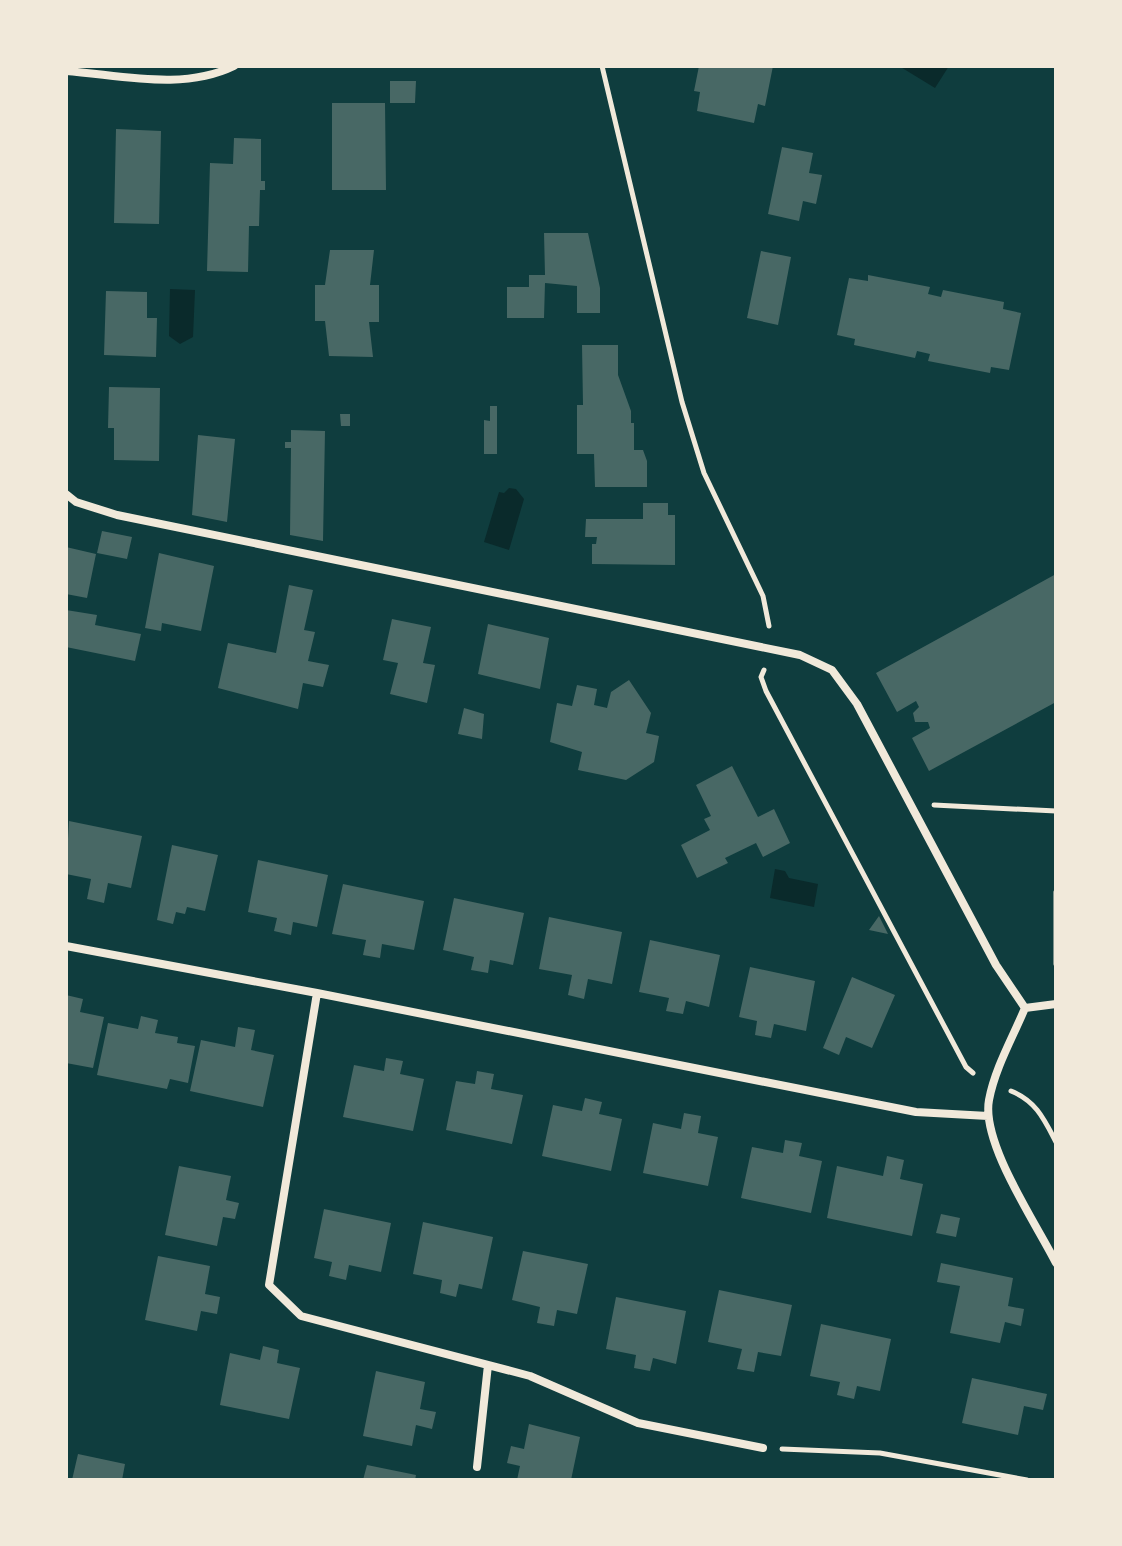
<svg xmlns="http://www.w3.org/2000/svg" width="1122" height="1546" font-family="Arial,sans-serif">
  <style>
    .water { fill: #0a2a2b }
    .building { fill: #486865 }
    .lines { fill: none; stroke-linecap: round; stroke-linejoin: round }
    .path { stroke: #f1e9da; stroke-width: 5 }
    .minor { stroke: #f1e9da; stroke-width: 8 }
  </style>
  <rect width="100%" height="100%" fill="#0f3d3e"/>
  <path class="water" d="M899 66H949L935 88Z
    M170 289 195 290 193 337 180 344 169 336Z
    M509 488 516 489 524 499 509 550 484 542 499 492 504 493Z
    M775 869 785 871 789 878 818 884 814 907 770 898Z"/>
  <path class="building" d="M699 66H773L765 106 758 104 754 123 697 111 700 92 694 91Z
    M390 81H416L415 103H390Z
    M332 103H385L386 190H332Z
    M116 129 161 131 159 224 114 223Z
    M234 138 261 139V181H265V190H260L259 226H249L248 272 207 271 210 163 233 164Z
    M782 147 813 153 809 173 822 175 816 204 803 201 799 221 768 214Z
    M544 233H588L600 288V313H577V286L545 283 544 318H507V287H529V275H545Z
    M330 250H374L370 285H379V322H369L373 357 329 356 325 321H315V285H325Z
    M761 251 791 257 778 325 747 318Z
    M868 275 930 287 928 294 941 297 943 290 1004 302 1003 309 1021 313 1009 370 991 367 990 373 928 361 930 354 917 351 915 358 854 345 855 339 837 335 849 278 868 281Z
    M106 291 147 292V318H157L156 357 104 355Z
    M582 345H618V375L631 411V423H634V450H643L647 461V487H595L594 454H577V405H583Z
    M109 387 160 388 159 461 114 460V428H108Z
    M490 406H497V454H484V420L490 421Z
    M340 414H350V426H341Z
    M291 430 325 431 323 541 290 535 291 448H285V442H291Z
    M198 435 235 439 227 522 192 515Z
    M643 503H668V515H675V565L592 564V544H596L597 537H585L586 519H643Z
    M102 531 132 537 127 559 97 553Z
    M66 547 96 554 87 598 66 594Z
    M159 553 214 566 201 631 162 623 161 631 145 628Z
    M1056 574V702L929 771 912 738 930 728 928 722H915L913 713 919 707 916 701 897 712 876 673Z
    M289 585 313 590 304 630 315 632 308 661 329 665 323 687 303 683 298 709 218 688 228 643 276 653Z
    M66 610 97 615 95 625 141 634 135 661 66 647Z
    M392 619 431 627 423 663 435 665 427 703 390 694 398 663 383 660Z
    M488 624 549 638 540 689 478 674Z
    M629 680 651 713 646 733 659 736 654 762 626 780 578 770 582 752 550 742 557 703 572 706 577 685 597 689 594 705 607 708 611 692Z
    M464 708 484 714 482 739 458 734Z
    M732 766 758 817 774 809 790 843 763 857 756 843 725 858 728 863 697 878 681 845 710 830 704 819 711 816 696 785Z
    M69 821 142 836 131 888 108 883 104 903 87 899 91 879 66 874Z
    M172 845 218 855 205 911 187 907 185 914 176 912 173 924 157 920Z
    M258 860 328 875 317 927 293 922 291 935 274 931 277 918 248 912Z
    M343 884 424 901 414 950 382 944 380 958 363 955 366 940 332 934Z
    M454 898 524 913 513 965 490 960 488 973 471 970 474 957 443 950Z
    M879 916 888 934 869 930Z
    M549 917 622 932 612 984 588 979 584 999 568 995 572 975 539 969Z
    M650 940 720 955 709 1007 686 1001 683 1014 666 1011 669 998 639 992Z
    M750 967 815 981 806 1031 774 1024 771 1038 755 1035 757 1021 739 1017Z
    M852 977 895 995 872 1048 846 1037 839 1055 823 1048Z
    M66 995 83 999 80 1012 104 1017 93 1068 66 1063Z
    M141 1016 158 1020 155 1033 178 1037 177 1043 195 1046 188 1083 170 1079 167 1089 97 1075 108 1023 138 1029Z
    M238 1027 255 1030 251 1050 274 1055 263 1107 190 1091 201 1040 235 1047Z
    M386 1058 403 1061 400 1074 424 1079 413 1131 343 1117 354 1065 384 1071Z
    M477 1071 494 1074 491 1089 523 1095 512 1144 446 1130 456 1081 475 1084Z
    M585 1098 602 1102 599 1114 622 1119 611 1171 542 1156 553 1105 582 1111Z
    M684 1113 701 1116 698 1133 718 1137 708 1186 643 1173 653 1123 681 1129Z
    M785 1140 802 1143 799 1156 822 1161 811 1213 741 1198 752 1147 783 1153Z
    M887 1156 904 1160 900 1179 923 1184 912 1236 827 1218 837 1166 883 1176Z
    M179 1166 231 1176 226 1200 239 1203 235 1219 223 1217 217 1246 165 1235Z
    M324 1209 391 1223 381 1272 349 1265 346 1280 329 1276 332 1262 314 1258Z
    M941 1214 960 1218 956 1237 936 1233Z
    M423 1222 493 1237 482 1289 459 1284 456 1297 440 1293 442 1280 413 1274Z
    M523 1251 588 1264 577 1314 557 1310 554 1326 537 1323 540 1307 512 1300Z
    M158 1256 210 1266 205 1294 220 1297 217 1314 201 1311 197 1331 145 1320Z
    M941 1263 1013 1278 1008 1306 1024 1309 1021 1326 1005 1322 1000 1343 950 1333 960 1286 937 1282Z
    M719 1290 792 1305 781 1356 758 1352 754 1372 737 1369 742 1349 708 1342Z
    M616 1297 686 1311 676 1364 653 1358 650 1371 634 1368 636 1355 606 1349Z
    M821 1324 891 1339 880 1391 857 1386 854 1399 837 1395 840 1382 810 1376Z
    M263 1346 279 1350 277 1363 300 1368 289 1419 220 1405 230 1353 260 1360Z
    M376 1371 425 1382 420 1409 436 1412 432 1429 416 1425 412 1446 363 1436Z
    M972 1378 1047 1394 1043 1410 1024 1406 1018 1435 962 1423Z
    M529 1424 580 1437 571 1480H517L520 1466 507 1463 511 1446 524 1449Z
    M78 1454 125 1464 122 1480H72Z
    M367 1465 416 1475 415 1480H363Z"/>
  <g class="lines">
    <path class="path" d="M602 66 682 402 704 473 763 596 769 626
      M764 670 761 677 766 691 966 1067 973 1073
      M934 805 1056 811
      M1056 892V964
      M1011 1091C1036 1101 1044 1119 1056 1142
      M782 1449 880 1453 1027 1480"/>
    <path class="minor" d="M66 71C121 75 183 91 234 66
      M66 494 76 502 117 515 800 655 832 670 857 704 996 965 1025 1008
      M66 946 317 993 916 1112 988 1116
      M317 993 269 1285 301 1316 530 1376 638 1423 763 1448
      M1025 1008C1013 1037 995 1068 989 1100 981 1143 1036 1223 1056 1263
      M1025 1008 1056 1004
      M477 1467 488 1365"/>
  </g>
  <rect width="1122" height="1546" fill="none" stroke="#f1e9da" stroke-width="136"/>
</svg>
